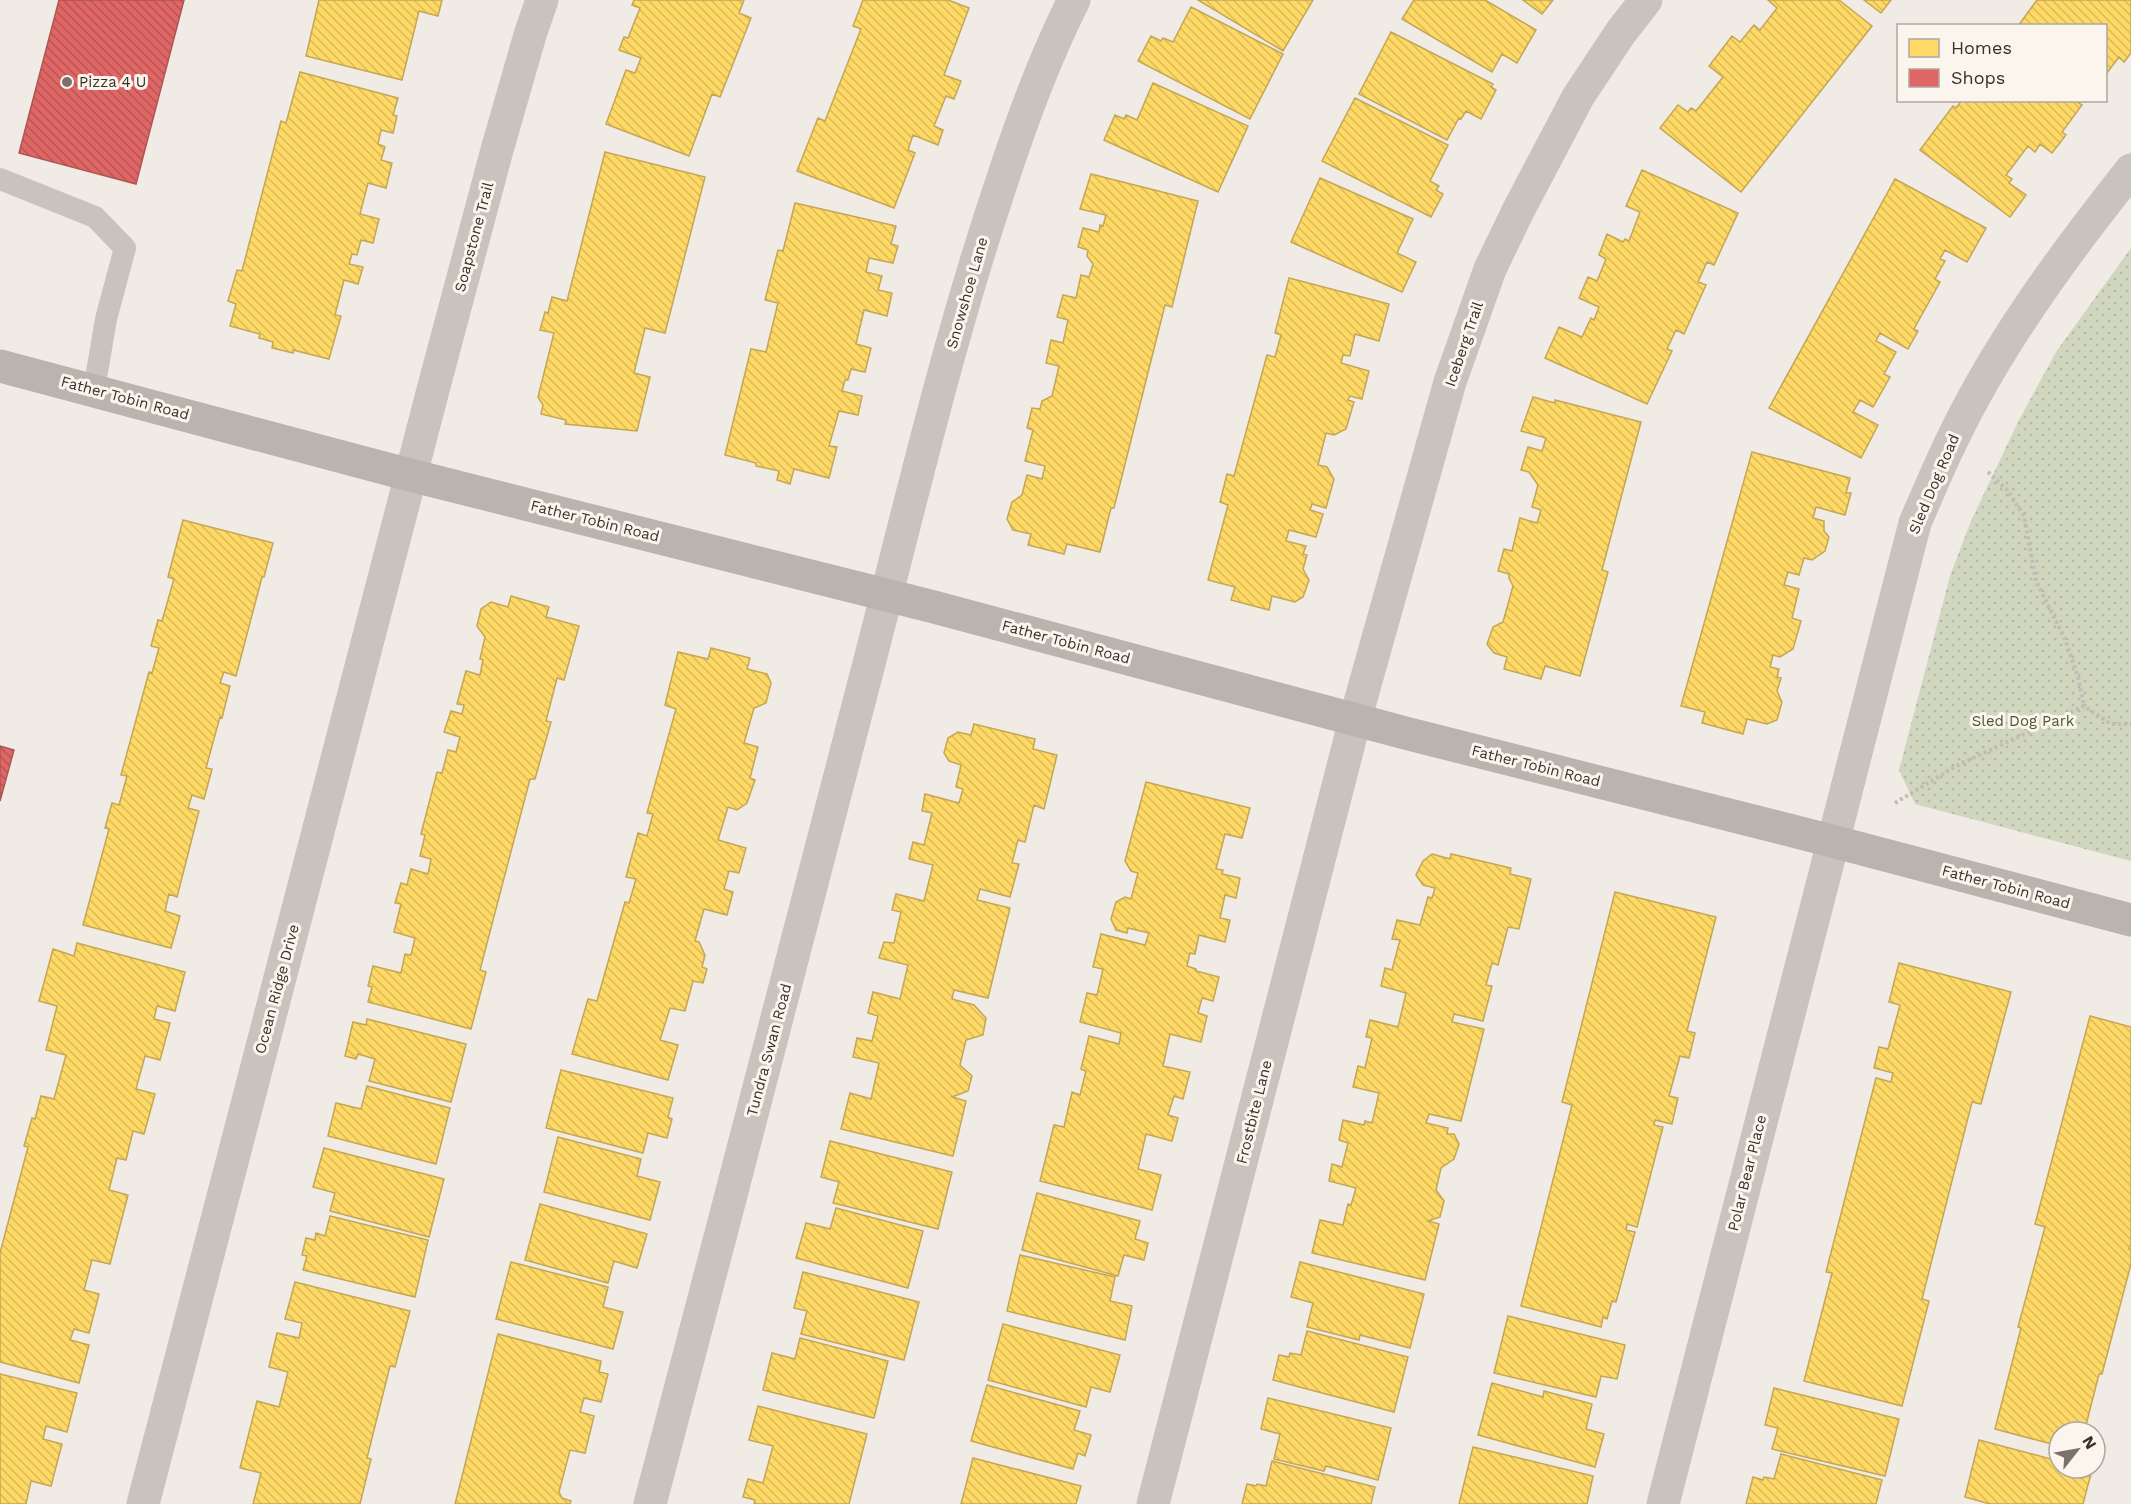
<svg xmlns="http://www.w3.org/2000/svg" width="2131" height="1504" font-family="'Work Sans',sans-serif">
  <style>
    .grass { fill: url(#grass-dots) }
    .homes { fill: url(#homes-back-hatch); stroke: #c4a654; stroke-width: 1.5 }
    .shops { fill: url(#shops-back-hatch); stroke: #ae5654; stroke-width: 1.5 }
    .lines { fill: none; stroke-linecap: round; stroke-linejoin: round }
    .path { stroke: #c2bbb6; stroke-width: 4; stroke-dasharray: 3 3; stroke-linecap: butt }
    .lane { stroke: #c9c3be; stroke-width: 22 }
    .street { stroke: #c9c3be; stroke-width: 33 }
    .secondary { stroke: #bab3ae; stroke-width: 33 }
    .poi-dot { fill: #7a716c; stroke: #fbf5ee; stroke-width: 2 }
    .labels { text-anchor: middle; stroke-width: 6; stroke-linejoin: round; paint-order: stroke }
    .poi-label { font-size: 15px; fill: #3b302b; stroke: #fbf5ee; text-anchor: start }
    .street-label { font-size: 15px; fill: #3b302b; stroke: #fbf5ee }
    .park-label { font-size: 15px; fill: #4a5a2e; stroke: #fbf5ee }
  </style>
  <defs>
    <pattern id="grass-dots" width="8" height="8" patternUnits="userSpaceOnUse" patternTransform="scale(1.5)"><rect width="8" height="8" fill="#d1d6bf"/><path d="M2 2h.1M6 6h.1" fill="none" stroke="#b4b8a4" stroke-width="1.8" stroke-linecap="round"/></pattern>
    <pattern id="homes-back-hatch" width="6" height="6" patternUnits="userSpaceOnUse" patternTransform="scale(1.5)"><rect width="6" height="6" fill="#ffd966"/><path d="M-1 5l2 2M0 0l6 6M5-1l2 2" fill="none" stroke="#dbbb59"/></pattern>
    <pattern id="shops-back-hatch" width="6" height="6" patternUnits="userSpaceOnUse" patternTransform="scale(1.5)"><rect width="6" height="6" fill="#e06666"/><path d="M-1 5l2 2M0 0l6 6M5-1l2 2" fill="none" stroke="#b75454"/></pattern>
  </defs>
  <rect width="100%" height="100%" fill="#f0ebe5"/>
  <path class="grass" d="M2131 248V861L1915 804 1899 770 1950 576 1971 521 2019 420 2056 352Z"/>
  <path class="homes" d="M319 0H442L438 16 419 11 402 80 306 56Z
    M634 0H744L739 13 751 18 720 97 712 94 689 156 606 124 626 70 635 73 641 58 619 50 624 37 628 38 640 8 632 5Z
    M863 0H948L969 8 944 75 961 81 954 99 946 96 934 126 943 130 938 145 913 135 908 150 915 153 894 208 797 171 818 118 825 121 861 29 853 26Z
    M1198 0H1313L1283 51Z
    M1414 0H1485L1536 30 1517 63 1502 54 1492 72 1402 19Z
    M1523 0H1553L1542 14Z
    M1768 0H1839L1872 26 1741 192 1660 128 1678 105 1688 112 1691 108 1696 111 1723 77 1709 66 1732 36 1740 42 1754 25 1760 30 1777 8Z
    M1864 0H1891L1881 13Z
    M2037 0H2131V53L2124 62 2119 57 2106 74V26H2018Z
    M1191 7 1283 54 1250 119 1138 61 1151 36 1161 41 1163 38 1173 42Z
    M1391 32 1493 84 1491 87 1496 90 1481 119 1466 111 1461 119 1459 118 1447 140 1359 94Z
    M300 72 398 98 393 115 397 116 393 133 381 130 378 144 385 147 381 160 392 163 386 188 368 183 360 214 379 219 373 243 361 240 357 255 352 254 349 264 363 267 358 284 344 280 335 315 341 316 329 359 293 350V353L272 348 273 342 259 338 260 334 230 326 236 304 228 301 237 270 242 271 281 121 286 123Z
    M1153 83 1248 126 1218 192 1104 140 1115 115 1124 119 1126 115 1137 120Z
    M1355 98 1448 145 1430 181 1439 186 1436 190 1443 194 1431 217 1322 161Z
    M1962 100H2074L2082 105 2062 132 2066 135 2052 153 2040 144 2035 152 2028 146 2006 175 2012 179 2009 183 2026 195 2010 217 1920 150 1953 106 1956 108Z
    M605 152 705 177 665 333 645 328 634 373 650 377 637 431 565 424 566 420 541 414 543 405 538 397 554 333 540 330 545 312 548 313 552 297 567 301Z
    M1642 170 1738 213 1714 265 1707 262 1698 282 1706 285 1684 334 1676 330 1667 349 1672 351 1647 404 1545 358 1559 327 1582 337 1591 318 1594 320 1599 307 1579 298 1588 277 1597 281 1606 259 1599 255 1607 234 1623 242 1625 239 1629 241 1640 212 1626 206Z
    M1091 174 1198 201 1172 307 1165 305 1114 508H1111L1100 552 1067 544 1064 554 1028 545 1031 534 1013 530 1007 519 1012 502 1022 495 1027 475 1042 479 1045 466 1025 461 1033 430 1027 428 1032 408 1040 409 1042 401 1052 396 1059 366 1046 363 1051 340 1063 343 1068 320 1057 317 1063 295 1076 298 1081 275 1089 277 1093 264 1087 256 1088 250 1078 247 1083 228 1099 232 1100 225 1103 226 1106 215 1080 209Z
    M1320 178 1413 219 1397 253 1416 262 1402 292 1291 242Z
    M1895 179 1986 228 1967 262 1945 250 1940 259 1945 261 1935 279 1940 282 1914 329 1918 331 1908 349 1880 333 1876 341 1896 352 1884 374 1890 377 1873 407 1860 400 1853 412 1878 425 1861 458 1769 408Z
    M795 203 896 226 891 244 898 246 893 263 869 258 866 272 882 276 878 290 892 293 887 316 864 310 856 344 871 348 865 372 851 369 848 380H845L842 391 862 396 858 415 839 411 829 446 837 447 829 478 794 469 790 484 777 480 779 471 756 466V463L725 455 751 349 766 352 778 303 765 300 778 250 783 251Z
    M1289 278 1389 304 1379 341 1355 334 1350 356 1343 355 1341 363 1369 371 1362 399 1350 396 1348 400 1354 402 1346 429 1334 435 1326 433 1318 465 1327 467 1334 479 1326 508 1312 504 1310 510 1323 514 1316 537 1289 530 1286 541 1306 546 1303 554 1307 555 1303 569 1309 580 1303 597 1295 602 1272 596 1269 610 1231 600 1235 587 1208 580 1228 505 1220 502 1227 474 1234 476 1267 355 1275 357 1281 335 1275 333Z
    M1533 397 1555 403V400L1641 422 1602 570 1608 572 1580 676 1545 666 1541 679 1504 669 1507 657 1494 653 1487 644 1493 627 1503 622 1513 586 1509 578V574L1498 571 1504 549 1512 551 1520 518 1537 523 1541 510 1532 507 1538 485 1529 472 1521 470 1528 447 1542 451 1546 438 1521 431Z
    M1752 452 1850 478 1846 493H1851L1845 515 1816 507 1813 518 1824 521V531L1829 537 1825 551 1812 560 1804 558 1799 575 1788 572 1784 585 1799 589 1792 618 1801 621 1793 649 1780 657 1773 655 1770 667 1779 669 1777 677 1781 678 1777 691 1782 702 1777 720 1767 724 1747 719 1743 734 1702 723 1705 712 1681 706Z
    M183 520 273 543 264 577H262L236 676 224 672 220 683 230 686 222 718 220 717 206 768 212 769 204 799 192 795 188 808 199 811 177 897 169 894 165 911 180 916 171 948 83 925 109 829 105 828 112 803 119 805 127 776 121 775 149 672 152 673 159 648 151 646 158 620 162 621 174 579 168 577Z
    M511 596 549 607 546 617 579 626 564 680 557 678 546 721 551 722 535 779H530L480 970 486 972 471 1029 368 1002 372 987 368 986 373 966 401 973 405 954 411 955 415 938 394 932 401 904 395 903 401 883 407 885 411 869 428 874 431 859 420 856 425 835 421 834 437 772 442 773 448 750 456 752 460 737 444 732 451 711 462 714 464 705 457 704 466 671 480 675 483 660 480 659 485 637 477 626 481 609 491 602 508 607Z
    M711 648 750 658 747 669 767 674 771 683 766 703 754 708 744 743 758 747 750 778 755 780 747 803 737 810 728 807 718 840 746 848 739 873 729 871 724 889 733 892 727 915 704 909 695 941 699 942 705 955 702 967 707 969 703 983 693 981 685 1011 670 1008 660 1040 678 1045 668 1080 572 1054 588 999 597 1001 625 902 629 903 636 879 626 877 638 833 647 836 653 814 647 813 676 709 665 705 678 652 708 659Z
    M974 724 1035 739 1033 749 1057 755 1044 809 1034 805 1025 842 1018 840 1012 863 1019 864 1010 897 980 889 977 900 1010 908 988 998 954 990 952 999 974 1005 986 1018 983 1035 966 1040 960 1065 972 1076 968 1091 952 1097 966 1101 953 1156 841 1129 850 1093 871 1099 879 1063 853 1057 857 1038 872 1041 878 1016 868 1013 873 992 900 999 908 965 879 958 884 942 894 943 901 912 892 910 896 894 924 901 933 865 909 859 913 842 924 845 932 813 922 811 925 794 959 803 963 789 956 787 961 765 949 761 944 753 948 738 958 732 971 735Z
    M1146 782 1250 808 1242 838 1225 834 1216 869 1223 870 1222 874 1240 878 1236 898 1225 895 1220 918 1230 920 1225 942 1199 935 1195 954 1190 953 1187 966 1196 969V971L1219 977 1213 1001 1202 998 1198 1013 1207 1016 1201 1042 1170 1034 1163 1066 1190 1072 1183 1099 1174 1096 1168 1115 1178 1118 1172 1141 1146 1134 1138 1169 1161 1175 1152 1210 1040 1181 1054 1125 1064 1127 1072 1092 1080 1095 1086 1071 1081 1069 1089 1036 1119 1044 1121 1033 1080 1022 1087 993 1097 995 1103 969 1093 967 1101 934 1145 945 1149 933 1128 928 1127 933 1116 930 1111 919 1116 902 1125 897 1131 899 1138 873 1131 871 1125 861Z
    M1432 854 1450 859 1451 854 1511 868 1510 874 1531 879 1519 929 1508 927 1498 965 1492 963 1486 985 1492 986 1483 1021 1454 1014 1452 1022 1484 1029 1461 1121 1429 1114 1426 1123 1448 1128 1447 1134H1454L1459 1144 1454 1159 1441 1168 1436 1190 1444 1201 1440 1217 1428 1221 1439 1224 1425 1280 1312 1253 1320 1220 1343 1225 1348 1204 1351 1205 1356 1188 1329 1181 1332 1164 1342 1167 1348 1143 1339 1140 1343 1120 1364 1125 1365 1121 1372 1123 1379 1093 1353 1087 1358 1066 1365 1068 1372 1038 1366 1037 1370 1020 1398 1027 1406 993 1381 986 1385 968 1392 970 1400 940 1392 939 1397 920 1420 925 1428 897 1432 898 1435 888 1423 885 1416 875 1423 861Z
    M1615 892 1716 917 1687 1031 1695 1033 1689 1058 1680 1056 1669 1096 1678 1098 1672 1124 1655 1120 1654 1125 1663 1127 1637 1227 1627 1224 1626 1230 1635 1232 1616 1302 1612 1301 1607 1319 1603 1317 1601 1327 1521 1306 1572 1105 1562 1102Z
    M77 943 185 972 175 1011 157 1006 154 1019 170 1023 160 1060 145 1056 136 1089 155 1094 144 1134 133 1131 126 1160 117 1158 109 1190 128 1195 110 1264 92 1260 84 1290 99 1294 89 1333 74 1329 70 1340 89 1345 79 1383 0 1362V1253L28 1147 24 1146 32 1118 35 1119 41 1096 54 1099 66 1055 46 1050 57 1006 39 1001 53 949 74 956Z
    M1899 963 2011 992 1981 1104 1972 1102 1922 1299 1929 1301 1902 1406 1804 1381 1832 1273 1826 1272 1876 1078 1891 1082 1893 1073 1874 1068 1879 1047 1888 1049 1900 1005 1889 1002Z
    M2090 1016 2131 1027V1244L2129 1249H2131V1264L2102 1374H2099L2086 1425 2082 1424 2080 1432H2059V1446L1995 1429 2021 1328 2018 1327 2045 1227 2035 1224Z
    M367 1019 466 1044 451 1102 369 1081 375 1059 358 1054 356 1059 345 1056 353 1022 366 1025Z
    M561 1070 673 1098 668 1117 672 1119 667 1138 648 1133 643 1153 546 1128Z
    M367 1086 450 1108 436 1164 328 1136 336 1103 361 1109Z
    M558 1137 641 1159 637 1176 660 1182 650 1220 544 1192Z
    M830 1141 952 1172 938 1229 833 1203 839 1182 821 1177Z
    M324 1148 444 1179 429 1237 330 1211 335 1193 313 1187Z
    M1037 1193 1140 1221 1135 1239 1148 1243 1144 1260 1124 1255 1118 1276 1022 1250Z
    M540 1204 647 1234 637 1268 614 1261 608 1283 525 1260Z
    M836 1208 923 1231 908 1288 796 1258 806 1223 830 1229Z
    M330 1216 428 1240 415 1297 303 1270 307 1256 302 1255 306 1238 315 1240 316 1233 325 1236Z
    M1020 1255 1115 1277 1110 1301 1132 1306 1125 1340 1007 1311Z
    M511 1262 608 1287 603 1307 623 1312 613 1349 496 1319Z
    M1300 1262 1424 1294 1410 1348 1360 1335 1359 1340 1307 1327 1313 1303 1291 1297Z
    M803 1272 919 1302 904 1360 801 1334 807 1311 794 1308Z
    M295 1282 410 1311 395 1367 390 1366 367 1458 371 1459 360 1504H253L261 1473 240 1468 257 1401 279 1407 288 1372 269 1367 277 1333 299 1338 302 1323 285 1319Z
    M1508 1316 1625 1345 1617 1379 1601 1376 1596 1397 1494 1373Z
    M1003 1324 1120 1355 1110 1392 1091 1387 1086 1407 988 1380Z
    M1307 1331 1408 1357 1394 1412 1273 1380 1279 1355 1289 1357 1290 1353 1301 1355Z
    M498 1334 601 1361 599 1372 608 1374 601 1402 584 1398 580 1412 594 1416 585 1453 570 1450 559 1492 562 1498 571 1501 570 1504H455Z
    M800 1338 888 1361 874 1418 763 1390 772 1353 795 1359Z
    M0 1374 77 1393 67 1432 46 1426 43 1439 62 1444 51 1486 31 1481 26 1504H0Z
    M1492 1383 1543 1397 1544 1391 1592 1404 1586 1429 1604 1434 1595 1467 1478 1435Z
    M987 1385 1080 1411 1074 1430 1091 1435 1085 1456 1078 1453 1073 1469 971 1441Z
    M1774 1388 1899 1419 1885 1476 1772 1449 1778 1428 1765 1425Z
    M1268 1398 1391 1428 1378 1480 1326 1466 1324 1471 1274 1459 1280 1434 1261 1429Z
    M758 1406 867 1434 849 1504H754L755 1500 743 1497 748 1479 763 1483 773 1446 749 1440Z
    M1979 1440 2059 1461V1468L2092 1470 2083 1504H1990L1965 1497Z
    M1473 1447 1593 1476 1587 1504H1459Z
    M1781 1454 1882 1480 1876 1504H1746L1753 1477 1763 1480 1764 1477 1774 1479Z
    M973 1458 1081 1486 1076 1504H961Z
    M1272 1461 1375 1487 1371 1504H1242L1247 1484 1256 1486 1257 1484 1266 1486Z"/>
  <path class="shops" d="M59 0H184L136 184 19 153Z
    M0 746 14 750 0 801Z"/>
  <g class="lines">
    <path class="path" d="M1988 472 2007 490 2024 516 2036 581 2065 639 2078 677 2084 706
      M1895 803 1956 766 2084 706 2111 724H2131"/>
    <path class="lane" d="M0 179 95 217 125 248 106 319 94 390"/>
    <path class="street" d="M143 1504 433 390 497 150 530 35 542 0
      M650 1504C724 1220 800 937 872 652 912 497 948 342 999 190 1020 125 1043 61 1074 0
      M1153 1504 1355 720 1450 382 1490 269 1519 209 1578 97 1621 32 1646 0
      M1663 1504 1915 523C1933 481 1951 439 1973 399 2017 318 2074 242 2131 170"/>
    <path class="secondary" d="M0 366 410 475 934 607 1409 734 1832 841 2131 920"/>
  </g>
  <circle class="poi-dot" cx="67" cy="82" r="6"/>
  <g class="labels">
    <g class="poi-label">
      <text x="79" y="87">Pizza 4 U</text>
    </g>
    <g class="street-label">
      <text transform="translate(474 237) rotate(-75)" y="5">Soapstone Trail</text>
      <text transform="translate(967 293) rotate(-74)" y="5">Snowshoe Lane</text>
      <text transform="translate(1464 344) rotate(-71)" y="5">Iceberg Trail</text>
      <text transform="translate(125 398) rotate(15)" y="5">Father Tobin Road</text>
      <text transform="translate(1934 484) rotate(-67)" y="5">Sled Dog Road</text>
      <text transform="translate(595 521) rotate(14)" y="5">Father Tobin Road</text>
      <text transform="translate(1066 642) rotate(15)" y="5">Father Tobin Road</text>
      <text transform="translate(1536 766) rotate(14)" y="5">Father Tobin Road</text>
      <text transform="translate(2006 887) rotate(15)" y="5">Father Tobin Road</text>
      <text transform="translate(277 989) rotate(-75)" y="5">Ocean Ridge Drive</text>
      <text transform="translate(769 1050) rotate(-75)" y="5">Tundra Swan Road</text>
      <text transform="translate(1254 1112) rotate(-76)" y="5">Frostbite Lane</text>
      <text transform="translate(1747 1173) rotate(-76)" y="5">Polar Bear Place</text>
    </g>
    <g class="park-label">
      <text x="2023" y="726">Sled Dog Park</text>
    </g>
  </g>
  <rect x="1897" y="24" width="210" height="78" fill="#fbf5ee" stroke="#aea6a0" stroke-width="1.5"/>
  <rect x="1909" y="39" width="30" height="18" fill="#ffd966" stroke="#aea6a0" stroke-width="1.5"/>
  <text x="1951" y="54" font-size="18" fill="#3b302b">Homes</text>
  <rect x="1909" y="69" width="30" height="18" fill="#e06666" stroke="#aea6a0" stroke-width="1.5"/>
  <text x="1951" y="84" font-size="18" fill="#3b302b">Shops</text>
  <g transform="translate(2077 1450) rotate(59)"><circle r="28" fill="#fbf5ee" stroke="#aea6a0" stroke-width="1.5"/>
  <path d="M0-4.5L10 22L0 15L-10 22Z" fill="#7a716c"/>
  <text y="-9" font-size="16" font-weight="bold" text-anchor="middle" fill="#3b302b">N</text>
  </g>
</svg>
